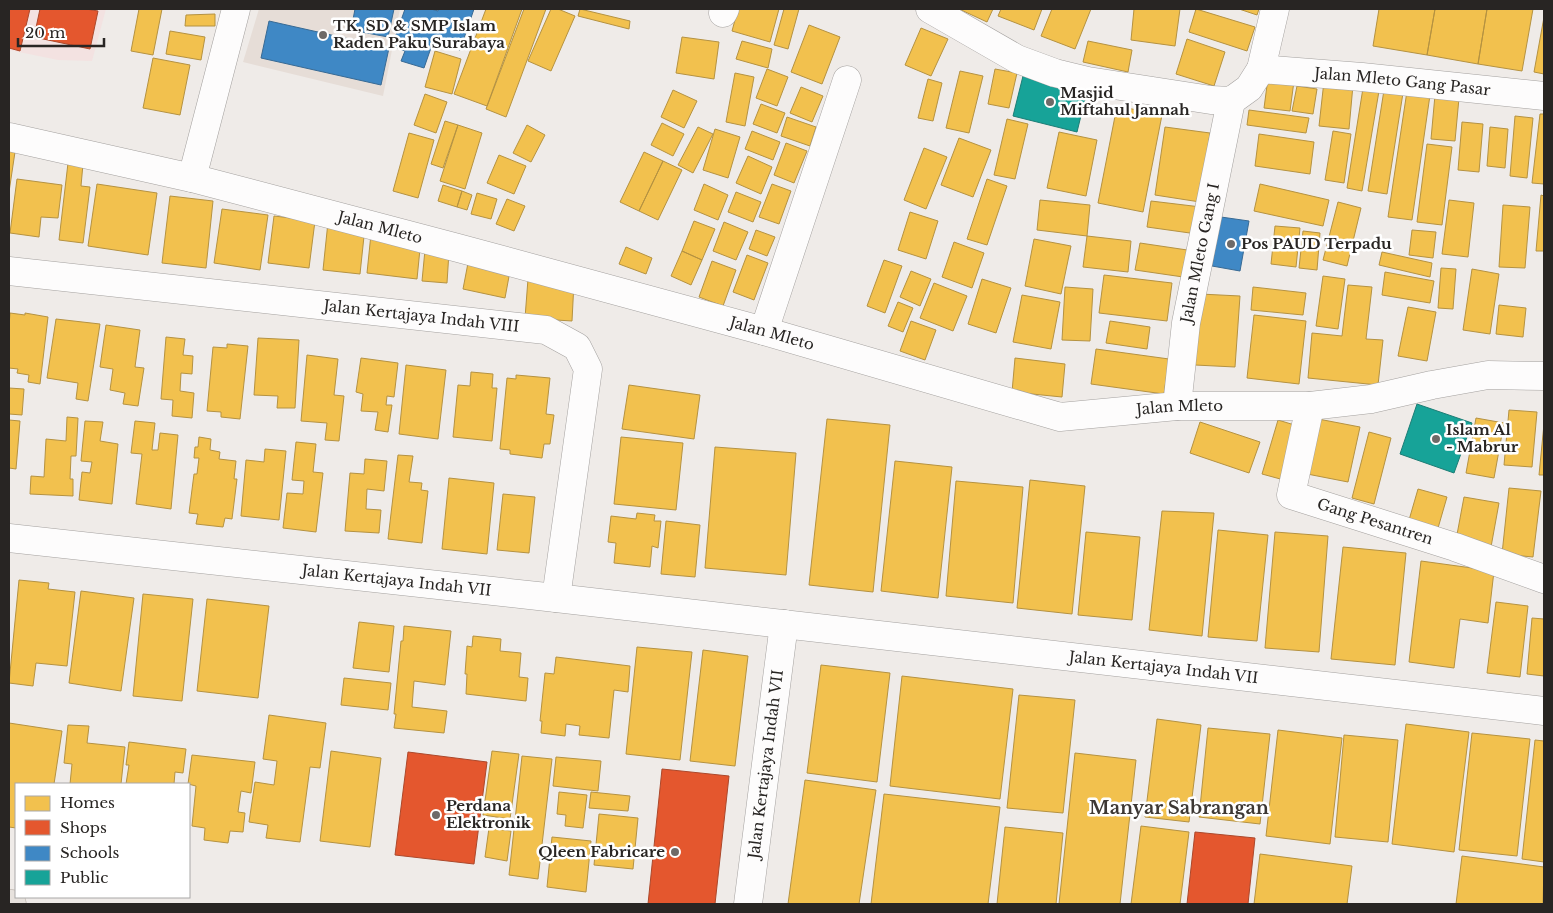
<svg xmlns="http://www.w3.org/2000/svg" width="1553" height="913" font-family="'Libre Baskerville',serif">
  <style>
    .commercial { fill: #f3e2e1 }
    .built { fill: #e6ddd7 }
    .homes { fill: #f2c14e; stroke: #b59241 }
    .shops { fill: #e4572e; stroke: #ac482b }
    .schools { fill: #3f88c5; stroke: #386a94 }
    .public { fill: #17a398; stroke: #1c7d75 }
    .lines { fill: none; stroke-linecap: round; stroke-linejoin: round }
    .minor-casing { stroke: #a4a19f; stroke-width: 29 }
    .major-casing { stroke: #a99f96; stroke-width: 29 }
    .minor { stroke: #fdfcfc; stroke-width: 28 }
    .major { stroke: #e7e2dd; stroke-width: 28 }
    .poi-dot { fill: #6e6a68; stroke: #fff; stroke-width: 2 }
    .labels { text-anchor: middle; stroke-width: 5; stroke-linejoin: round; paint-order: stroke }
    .poi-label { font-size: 15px; font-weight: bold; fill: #282523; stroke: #fff; text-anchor: start }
    .street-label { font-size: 15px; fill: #282523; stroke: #fff }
    .quarter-label { font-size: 18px; font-weight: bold; fill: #3d3834; stroke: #fff }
  </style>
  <rect width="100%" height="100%" fill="#efebe8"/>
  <path class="commercial" d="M9 9H106L92 61 58 60 9 50Z"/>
  <path class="built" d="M259 9H400L383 96 243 62Z"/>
  <path class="homes" d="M139 9H162L153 55 131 51Z
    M486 9H522L487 106 454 94Z
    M524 9H546L506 117 486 109Z
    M551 9H558L575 16 551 71 528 61Z
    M580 9 630 21 629 29 578 16Z
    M738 9H779L770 42 732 31Z
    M784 9H799L788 49 774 45Z
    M959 9H993L987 22Z
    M1001 9H1042L1034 30 998 16Z
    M1052 9H1091L1075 49 1041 36Z
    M1134 9H1180L1175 46 1131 40Z
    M1196 9 1255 27 1247 51 1189 32Z
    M1239 9H1259L1257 15Z
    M1379 9H1435L1427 55 1373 46Z
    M1435 9H1487L1478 64 1427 55Z
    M1487 9H1533L1522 71 1478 64Z
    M215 14V26H185L186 15Z
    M1544 17V74L1534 72Z
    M809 25 840 37 822 84 791 72Z
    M921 28 948 39 931 76 905 65Z
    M170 31 205 37 201 60 166 54Z
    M682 37 719 42 714 79 676 73Z
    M1187 39 1225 52 1214 86 1176 74Z
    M742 41 772 49 768 68 736 59Z
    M1088 41 1132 50 1128 72 1083 62Z
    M435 51 461 59 452 94 425 87Z
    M153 58 190 65 180 115 143 108Z
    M767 69 788 77 777 106 756 98Z
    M995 69 1017 73 1009 108 988 104Z
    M960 71 983 76 969 133 946 128Z
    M735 73 754 77 745 126 726 122Z
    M1268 78 1294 81 1290 111 1264 108Z
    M928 79 942 83 933 121 918 118Z
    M1324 81 1353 85 1349 129 1319 126Z
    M1297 86 1317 89 1313 114 1292 111Z
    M801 87 823 96 812 122 790 113Z
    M1363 88 1379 91 1362 191 1347 188Z
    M673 90 697 101 684 128 661 117Z
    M1384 90 1403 93 1387 194 1368 191Z
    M1407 91 1430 95 1412 220 1388 217Z
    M425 94 447 102 436 133 414 125Z
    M1435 95 1459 98 1455 141 1431 139Z
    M761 104 785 113 777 133 753 124Z
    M1117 106 1162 115 1143 212 1098 203Z
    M1249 110 1309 118 1306 133 1247 125Z
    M1540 114H1544V184L1532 183Z
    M1515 116 1533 118 1527 178 1510 176Z
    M787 117 816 127 810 146 781 136Z
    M1007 119 1028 124 1015 179 994 175Z
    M445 121 458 125 443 168 431 164Z
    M1462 122 1483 124 1479 172 1458 170Z
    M662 123 684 134 673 156 651 145Z
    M458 125 482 133 465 189 440 181Z
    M527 125 545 135 531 162 513 153Z
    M698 127 713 134 693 173 678 165Z
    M1165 127 1210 133 1200 202 1155 195Z
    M1490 127 1508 129 1505 168 1487 166Z
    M715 129 740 137 728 178 703 170Z
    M752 131 780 142 773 160 745 149Z
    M1333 131 1351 134 1344 183 1325 180Z
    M1059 132 1097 140 1086 196 1047 188Z
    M409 133 434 140 418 198 393 191Z
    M1259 134 1314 142 1310 174 1255 166Z
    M959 138 991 150 973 197 941 185Z
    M786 143 807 151 794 183 774 175Z
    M1427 144 1452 147 1442 225 1417 222Z
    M924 148 947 157 926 209 904 200Z
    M9 151 15 152 9 192Z
    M644 152 663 161 639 211 620 202Z
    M499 155 526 166 514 194 487 183Z
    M748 156 772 167 761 194 736 183Z
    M663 161 682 170 658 220 639 211Z
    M68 163 83 164 81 186 90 187 83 243 59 240Z
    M17 179 62 185 58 218 41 217 39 237 10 233Z
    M987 179 1007 186 987 245 967 239Z
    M97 184 157 193 148 255 88 246Z
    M704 184 728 195 718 220 694 210Z
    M772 184 791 191 779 224 759 217Z
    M1260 184 1329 200 1323 226 1254 211Z
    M443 185 462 191 457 207 438 201Z
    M462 191 472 195 467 210 457 207Z
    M736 192 761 202 753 222 728 212Z
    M477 193 497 199 491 219 471 214Z
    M1541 195 1544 196V251H1536Z
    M170 196 213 201 206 268 162 263Z
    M507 199 525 206 514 231 496 224Z
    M1040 200 1090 205 1087 236 1037 230Z
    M1449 200 1474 203 1468 257 1442 254Z
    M1151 201 1201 207 1197 234 1147 227Z
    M1338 202 1361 208 1347 266 1323 260Z
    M1503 205 1530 207 1525 268 1499 267Z
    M222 209 268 215 260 270 214 263Z
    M910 212 938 221 926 259 898 250Z
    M274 216 315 221 309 268 268 263Z
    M694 221 715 229 702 260 682 251Z
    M328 222 365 227 360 274 323 270Z
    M724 222 748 232 736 260 713 251Z
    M1275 226 1300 228 1296 267 1271 264Z
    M756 230 775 237 767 256 749 249Z
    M1412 230 1436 232 1433 258 1409 255Z
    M1303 231 1320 233 1317 270 1299 268Z
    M371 234 421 239 417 279 367 273Z
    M1087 236 1131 241 1128 272 1083 267Z
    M1034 239 1071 246 1061 294 1025 286Z
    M954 242 984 253 972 288 942 277Z
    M1140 243 1194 251 1190 278 1135 270Z
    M626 247 652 258 646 274 619 264Z
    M425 250 449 252 447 283 422 281Z
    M682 251 702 260 691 285 671 276Z
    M1382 252 1432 263 1430 277 1379 265Z
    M747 255 768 263 754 300 733 292Z
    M884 260 902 266 885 313 867 306Z
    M712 261 736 270 723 306 699 297Z
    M468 263 510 271 505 298 463 289Z
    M1441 268 1456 269 1453 309 1438 308Z
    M1472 269 1499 274 1490 334 1463 330Z
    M911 271 931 279 920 306 900 297Z
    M1385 272 1434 281 1430 303 1382 295Z
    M1104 275 1172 283 1167 321 1099 313Z
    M1323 276 1345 279 1338 329 1316 326Z
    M528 279 574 282 572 321 525 318Z
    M982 279 1011 288 996 333 968 324Z
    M934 283 967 296 953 331 920 318Z
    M1348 285 1372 287 1366 339 1383 340 1378 385 1308 378 1312 333 1342 336Z
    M1065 287 1093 289 1090 341 1062 340Z
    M1253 287 1306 293 1303 315 1251 310Z
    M1200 294 1240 296 1235 367 1195 365Z
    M1022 295 1060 302 1051 349 1013 342Z
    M898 302 913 308 903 332 888 326Z
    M1499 305 1526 308 1523 337 1496 334Z
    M1408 307 1436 312 1427 361 1398 356Z
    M10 313 25 315V313L48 317 40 384 28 382 29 375 17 373 18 369 9 368V326Z
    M1254 315 1306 321 1299 384 1247 378Z
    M56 319 100 324 88 401 76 399 78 383 47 378Z
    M911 321 936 330 925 360 900 351Z
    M1110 321 1150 327 1147 349 1106 343Z
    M106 325 140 330 135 367 144 368 138 406 123 404 125 393 110 390 113 369 100 367Z
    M166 337 185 339 183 355 193 356 192 374 181 373 180 391 194 393 192 418 172 416 173 400 161 399Z
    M258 338 299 340 295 408H277L278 396 254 395Z
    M227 344 248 346 240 419 221 417V412L207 411 213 347 227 348Z
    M1096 349 1169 359 1164 394 1091 384Z
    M307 355 338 359 334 395 344 396 339 441 325 440 327 423 301 421Z
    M361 358 398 363 394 397 387 396 386 405H392L388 432 375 430 378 412 361 411 363 394 356 392Z
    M1015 358 1065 364 1062 397 1012 392Z
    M406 365 446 370 438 439 399 434Z
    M471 372 493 374 492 388H497L492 441 453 437 458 385 470 386Z
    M516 375 550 378 546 414 554 415 550 444H544L542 458 510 454V450L500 449 507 378 516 379Z
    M629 385 700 395 694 439 622 429Z
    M9 388 24 389 22 415 9 414Z
    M1509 410 1537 412 1532 467 1504 465Z
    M67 417 78 418 76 456H71L70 479H73V496L30 494 31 476 44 477 46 439 66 441Z
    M1313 418 1360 427 1348 482 1302 473Z
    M1476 418 1504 423 1494 478 1466 473Z
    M827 419 890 425 873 592 809 585Z
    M9 420 20 421 16 469 9 468Z
    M1278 420 1301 427 1284 480 1262 474Z
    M85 421 103 422 100 441 118 444 112 504 79 500 82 472 90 473 92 462 81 461Z
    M135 421 155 423 152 450H158L160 433 178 435 171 509 136 504 142 454 131 453Z
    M1200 422 1260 442 1249 473 1190 453Z
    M1544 424V475H1539Z
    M1369 432 1391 438 1374 504 1352 498Z
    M199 437 211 439 210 450 220 452 219 459 236 461 234 479H237L232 519 225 518 223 527 196 524 198 514 189 513 194 474H197L199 458H194L195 447H198Z
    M621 437 683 443 676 510 614 504Z
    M296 442 316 444 313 472 323 473 316 532 283 528 287 493 303 494 304 481 292 480Z
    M715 447 796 453 786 575 705 568Z
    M265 449 286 451 279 520 241 516 246 460 264 462Z
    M398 455 413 456 409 482 422 483 421 490 428 491 422 543 388 539Z
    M365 459 387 461 384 491 367 489 366 509 381 510 379 533 345 531 350 473 364 474Z
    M895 461 952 467 938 598 881 591Z
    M449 478 494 483 487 554 442 549Z
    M1030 480 1085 486 1072 614 1017 608Z
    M956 481 1023 487 1013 603 946 596Z
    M1509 488 1541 491 1533 557 1502 554Z
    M1418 489 1447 497 1436 535 1407 527Z
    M503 494 535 497 529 553 497 550Z
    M1464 497 1499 503 1491 547 1456 540Z
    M1162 511 1214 513 1202 636 1149 630Z
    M637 513 655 515 654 521H661L658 548 652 546 650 567 614 563 616 543 608 542 611 516 636 519Z
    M666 521 700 525 695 577 661 574Z
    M1218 530 1268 535 1257 641 1208 637Z
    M1086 532 1140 537 1132 620 1078 615Z
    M1275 532 1328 536 1319 652 1265 648Z
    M1343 547 1406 553 1395 665 1331 659Z
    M1421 561 1494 571 1488 623 1460 619 1454 668 1409 662Z
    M19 580 49 583 48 589 75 592 67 666 36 663 33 686 9 683Z
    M81 591 134 598 121 691 69 683Z
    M143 594 193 599 182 701 133 696Z
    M207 599 269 606 258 698 197 691Z
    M1496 602 1528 606 1520 677 1487 673Z
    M1532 618 1544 619V676L1527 674Z
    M359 622 394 626 389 672 353 668Z
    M404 626 451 631 445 685 414 681 412 707 447 711 444 733 394 728 396 714H394L401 641H403Z
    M473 636 501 639 500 651 521 653 519 677 528 678 526 701 466 694 467 674H465L467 646 472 647Z
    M637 647 692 652 680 760 626 754Z
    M703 650 748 656 735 766 690 761Z
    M556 657 630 666 628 692 614 690 609 738 579 735 580 726 566 724 565 736 541 733 542 721H540L545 673 554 674Z
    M821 665 890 673 877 782 807 773Z
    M902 676 1013 689 1000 799 890 786Z
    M344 678 391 683 388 710 341 705Z
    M1019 695 1075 700 1063 813 1007 808Z
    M269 715 326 723 320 768 310 767 300 842 266 838 268 825 249 822 255 782 274 785 277 761 263 759Z
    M1157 719 1201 725 1189 822 1145 817Z
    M9 723 62 731 54 784H16V828L9 827Z
    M1406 724 1469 732 1454 852 1392 844Z
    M68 725 89 726 87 743 125 747 121 784H70L72 764 64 763Z
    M1208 728 1270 734 1260 824 1199 817Z
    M1278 730 1342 738 1330 844 1266 836Z
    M1472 733 1530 739 1517 856 1459 850Z
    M1344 735 1398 740 1388 842 1335 837Z
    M1535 740 1544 741V862L1522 859Z
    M129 742 186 749 183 773 175 772 174 784H126L129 765H126Z
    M331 751 381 758 370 847 320 841Z
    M492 751 519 754 510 819 483 815Z
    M1075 753 1136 760 1120 904H1059Z
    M192 755 255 762 251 793 241 791 238 812 245 813 243 832 230 831 228 843 204 840 205 828 192 826 196 786 188 784Z
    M522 756 552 759 538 879 509 875Z
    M556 757 601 761 598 791 553 786Z
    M805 780 876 790 859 904H788Z
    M559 792 587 795 583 828 565 826 566 815 557 814Z
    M591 792 630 796 628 811 589 808Z
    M884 794 1000 807 988 904H871Z
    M599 814 638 818 633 869 594 865Z
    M1141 826 1189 832 1180 904H1131Z
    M1005 827 1063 833 1056 904H997Z
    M489 828 511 831 507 861 485 857Z
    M552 837 591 841 586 892 547 887Z
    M1260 854 1352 866 1347 904H1254Z
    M1462 856 1544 867 1543 904H1456Z"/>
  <path class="shops" d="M9 9H30L20 51 9 48Z
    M40 9H86L98 11 90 49 34 37Z
    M408 752 487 762 474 864 395 855Z
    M662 769 729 776 715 904H648Z
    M1195 832 1255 838 1248 904H1187Z"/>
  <path class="schools" d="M355 9H394L388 37 351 30Z
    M405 9H431L438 11V9H474L460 50 429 40 433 42 424 68 401 61 405 51 392 46Z
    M269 21 389 48 381 85 261 58Z
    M1221 217 1249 221 1240 271 1212 266Z"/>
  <path class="public" d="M1024 72 1088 87 1077 132 1013 116Z
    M1417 404 1472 423 1454 473 1400 454Z"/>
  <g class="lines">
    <g class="minor-casing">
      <g id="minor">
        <path d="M930 9 1017 59 1055 73 1088 81 1211 100 1231 101 1249 88 1261 69 1275 9"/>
        <path d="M723 13 725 9"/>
        <path id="s1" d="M1261 69 1362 77 1544 96"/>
        <path id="s2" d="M9 137 192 178 458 248 764 331 1060 417 1177 406H1310L1371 399 1432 385 1488 375 1544 376"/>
        <path d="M192 178 236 9"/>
        <path id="s3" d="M9 271 546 330 577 347 588 369 556 598"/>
        <path d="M764 331 847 80"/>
        <path id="s4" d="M1177 406 1186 323 1231 101"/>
        <path id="s5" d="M1310 406 1291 495 1455 547 1544 579"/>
        <path id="s6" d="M9 538 556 598 1544 711"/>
        <path id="s7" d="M748 904 784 624"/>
      </g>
    </g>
    <g class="major-casing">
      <path id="major" d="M9 904H12"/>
    </g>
    <use href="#minor" class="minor"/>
    <use href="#major" class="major"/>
  </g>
  <g class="poi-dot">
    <circle cx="323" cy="35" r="5"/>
    <circle cx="1050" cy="102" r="5"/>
    <circle cx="1231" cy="244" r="5"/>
    <circle cx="1436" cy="439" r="5"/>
    <circle cx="436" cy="815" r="5"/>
    <circle cx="675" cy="852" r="5"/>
  </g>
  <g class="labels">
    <g class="poi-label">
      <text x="333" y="31">TK, SD &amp; SMP Islam<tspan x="333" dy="17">Raden Paku Surabaya</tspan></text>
      <text x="1060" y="98">Masjid<tspan x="1060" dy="17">Miftahul Jannah</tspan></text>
      <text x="1241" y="249">Pos PAUD Terpadu</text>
      <text x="1446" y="435">Islam Al<tspan x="1446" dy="17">- Mabrur</tspan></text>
      <text x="446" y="811">Perdana<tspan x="446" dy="17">Elektronik</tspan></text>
      <text x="665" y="857" text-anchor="end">Qleen Fabricare</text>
    </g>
    <g class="street-label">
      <text dy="5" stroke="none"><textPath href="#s1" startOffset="142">Jalan Mleto Gang Pasar</textPath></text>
      <text dy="5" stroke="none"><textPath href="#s2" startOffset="382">Jalan Mleto</textPath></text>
      <text dy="5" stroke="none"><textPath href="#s4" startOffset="155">Jalan Mleto Gang I</textPath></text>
      <text dy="5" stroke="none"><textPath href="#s3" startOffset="415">Jalan Kertajaya Indah VIII</textPath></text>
      <text dy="5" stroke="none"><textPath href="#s2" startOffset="788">Jalan Mleto</textPath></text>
      <text dy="5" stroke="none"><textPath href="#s2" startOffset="1208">Jalan Mleto</textPath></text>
      <text dy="5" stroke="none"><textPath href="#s5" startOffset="179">Gang Pesantren</textPath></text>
      <text dy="5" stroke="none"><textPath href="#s6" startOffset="390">Jalan Kertajaya Indah VII</textPath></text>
      <text dy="5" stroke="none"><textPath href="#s6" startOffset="1162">Jalan Kertajaya Indah VII</textPath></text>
      <text dy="5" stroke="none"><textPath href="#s7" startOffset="141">Jalan Kertajaya Indah VII</textPath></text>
    </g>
    <g class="quarter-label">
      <text x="1179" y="814">Manyar Sabrangan</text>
    </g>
  </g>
  <rect width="1553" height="913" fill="none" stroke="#282523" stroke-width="20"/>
  <rect x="15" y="783" width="175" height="115" fill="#ffffff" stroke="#a9a8a7"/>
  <rect x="25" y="796" width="25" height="15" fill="#f2c14e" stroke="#a9a8a7"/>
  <text x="60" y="808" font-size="15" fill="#282523">Homes</text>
  <rect x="25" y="820" width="25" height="15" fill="#e4572e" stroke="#a9a8a7"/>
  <text x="60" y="833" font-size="15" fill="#282523">Shops</text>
  <rect x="25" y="846" width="25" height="15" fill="#3f88c5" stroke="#a9a8a7"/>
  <text x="60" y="858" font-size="15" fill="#282523">Schools</text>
  <rect x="25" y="870" width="25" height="15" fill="#17a398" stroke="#a9a8a7"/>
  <text x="60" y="883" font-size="15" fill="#282523">Public</text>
  <path d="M18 38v8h86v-8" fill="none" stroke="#282523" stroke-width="2.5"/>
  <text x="25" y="38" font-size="15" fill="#282523" stroke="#ffffff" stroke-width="4" paint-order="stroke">20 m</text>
</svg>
